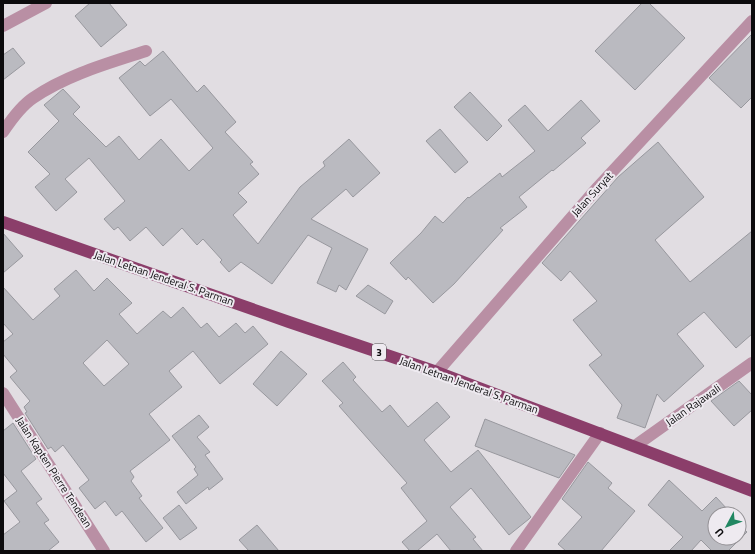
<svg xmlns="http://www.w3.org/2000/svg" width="755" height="554" font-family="'Titillium Web',sans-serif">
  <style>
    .building { fill: #babac0; stroke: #98989e; fill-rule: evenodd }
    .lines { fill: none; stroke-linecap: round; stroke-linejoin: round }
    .minor { stroke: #b98fa4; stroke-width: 12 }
    .trunk { stroke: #8b3e6a; stroke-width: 12 }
    .labels { text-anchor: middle; stroke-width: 4; stroke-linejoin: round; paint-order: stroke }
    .shield { fill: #eeeaf0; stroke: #504e51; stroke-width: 1 }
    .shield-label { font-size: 10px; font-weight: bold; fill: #0c0b0d }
    .street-label { font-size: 11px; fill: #0c0b0d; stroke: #eeeaf0 }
  </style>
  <rect width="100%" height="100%" fill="#e1dde2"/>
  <path class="building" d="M90 3H109L127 25 101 47 75 16Z
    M642 3H649L685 38 635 90 595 51Z
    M752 34V97L741 108 709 78Z
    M13 48 25 63 3 80V55Z
    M163 51 197 92 204 85 236 122 225 132 253 162 250 164 259 174 238 193 247 202 233 215 258 244 300 187 325 166 323 162 349 139 380 173 353 197 346 189 311 219 368 249 346 290 339 285 336 292 317 283 332 248 308 235 272 284 241 262 229 272 220 262 222 260 203 239 197 245 182 228 163 246 146 227 130 241 118 227 114 230 104 219 125 201 89 158 65 179 77 192 56 211 35 187 50 174 28 152 59 121 44 105 63 89 80 107 73 114 106 147 119 136 139 160 161 139 189 171 213 148 171 99 150 116 119 78 140 61 145 66Z
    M470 92 502 126 487 141 454 107Z
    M581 100 600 121 581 138 586 143 553 171 552 170 519 197 527 207 500 228 503 230 454 284 433 303 408 277 406 280 390 263 421 233 435 216 443 223 468 197 469 198 500 173 502 177 535 151 508 120 525 105 548 131Z
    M440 129 468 162 455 173 426 141Z
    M658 142 704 197 655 240 690 282 752 231V334L736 348 704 312 677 334 704 366 664 402 657 394 645 428 617 418 622 405 589 365 602 355 573 320 597 301 570 271 561 281 542 263 618 177Z
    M3 233 23 256 3 273Z
    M76 270 94 291 107 278 132 303 119 314 137 334 163 311 171 318 183 307 201 328 207 323 219 337 236 323 245 333 253 326 268 344 220 384 193 351 169 371 182 387 149 414 170 440 130 471 134 477 131 481 142 496 139 498 163 528 146 542 122 511 116 516 105 501 95 509 79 488 89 480 63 445 55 452 51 447 48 449 25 413 27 412 24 407 30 401 10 377 17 371 3 354V342L13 334 3 323V287L33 320 60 296 54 289ZM107 340 129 364 104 386 83 363Z
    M368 285 393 301 385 314 356 296Z
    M281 351 307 374 277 406 253 384Z
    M343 362 356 377 353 380 382 412 390 405 408 427 437 402 450 417 424 440 451 472 478 450 531 517 529 519 509 535 471 488 450 507 476 537 473 539 483 551H451L437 534 417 551H410L402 542 427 521 401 488 407 483 339 406 343 403 322 381Z
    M739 381 752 395V410L734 426 711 401Z
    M199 415 209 427 197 437 210 452 205 455 223 479 209 490 208 487 186 504 177 492 198 475 194 469 196 467 172 436Z
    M485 419 575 455 559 478 475 446Z
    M13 423 36 459 21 471 42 499 36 503 49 520 44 523 59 542 48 551H3V535L20 522 4 501 17 491 3 473V431Z
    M588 462 612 483 608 488 635 511 601 551H566L558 544 582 517 562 499Z
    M669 480 702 511 716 497 728 510 727 511 730 514H715V538H739V524L747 532 728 551H712L701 540 691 551H669L683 537 648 505Z
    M179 505 197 528 180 540 163 518Z
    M257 525 279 551H249L239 540Z"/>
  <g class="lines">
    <path class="minor" d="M3 26 46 3
      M3 132C11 120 21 106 33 98 66 75 109 63 146 51
      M437 372 598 187 752 21
      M3 393 104 551
      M635 446 752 363
      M516 551 600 433"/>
    <path class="trunk" d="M3 222 289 322 437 372 752 491"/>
  </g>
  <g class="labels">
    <rect class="shield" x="372" y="344" width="14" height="16" rx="3"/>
    <g class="shield-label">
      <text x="379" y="356">3</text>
    </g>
    <g class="street-label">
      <text transform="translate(592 194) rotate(-48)" y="4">Jalan Suryat</text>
      <text transform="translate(164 278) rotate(19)" y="4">Jalan Letnan Jenderal S. Parman</text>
      <text transform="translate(469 385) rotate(20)" y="4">Jalan Letnan Jenderal S. Parman</text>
      <text transform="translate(693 405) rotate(-35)" y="4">Jalan Rajawali</text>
      <text transform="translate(54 472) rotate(57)" y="4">Jalan Kapten Pierre Tendean</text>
    </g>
  </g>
  <rect width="755" height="554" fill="none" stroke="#0c0b0d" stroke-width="8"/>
  <g transform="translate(727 526) rotate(229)"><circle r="19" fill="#eeeaf0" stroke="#949195"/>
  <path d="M0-3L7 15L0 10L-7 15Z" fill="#218762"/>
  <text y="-6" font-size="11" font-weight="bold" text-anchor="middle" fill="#0c0b0d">U</text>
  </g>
</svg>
